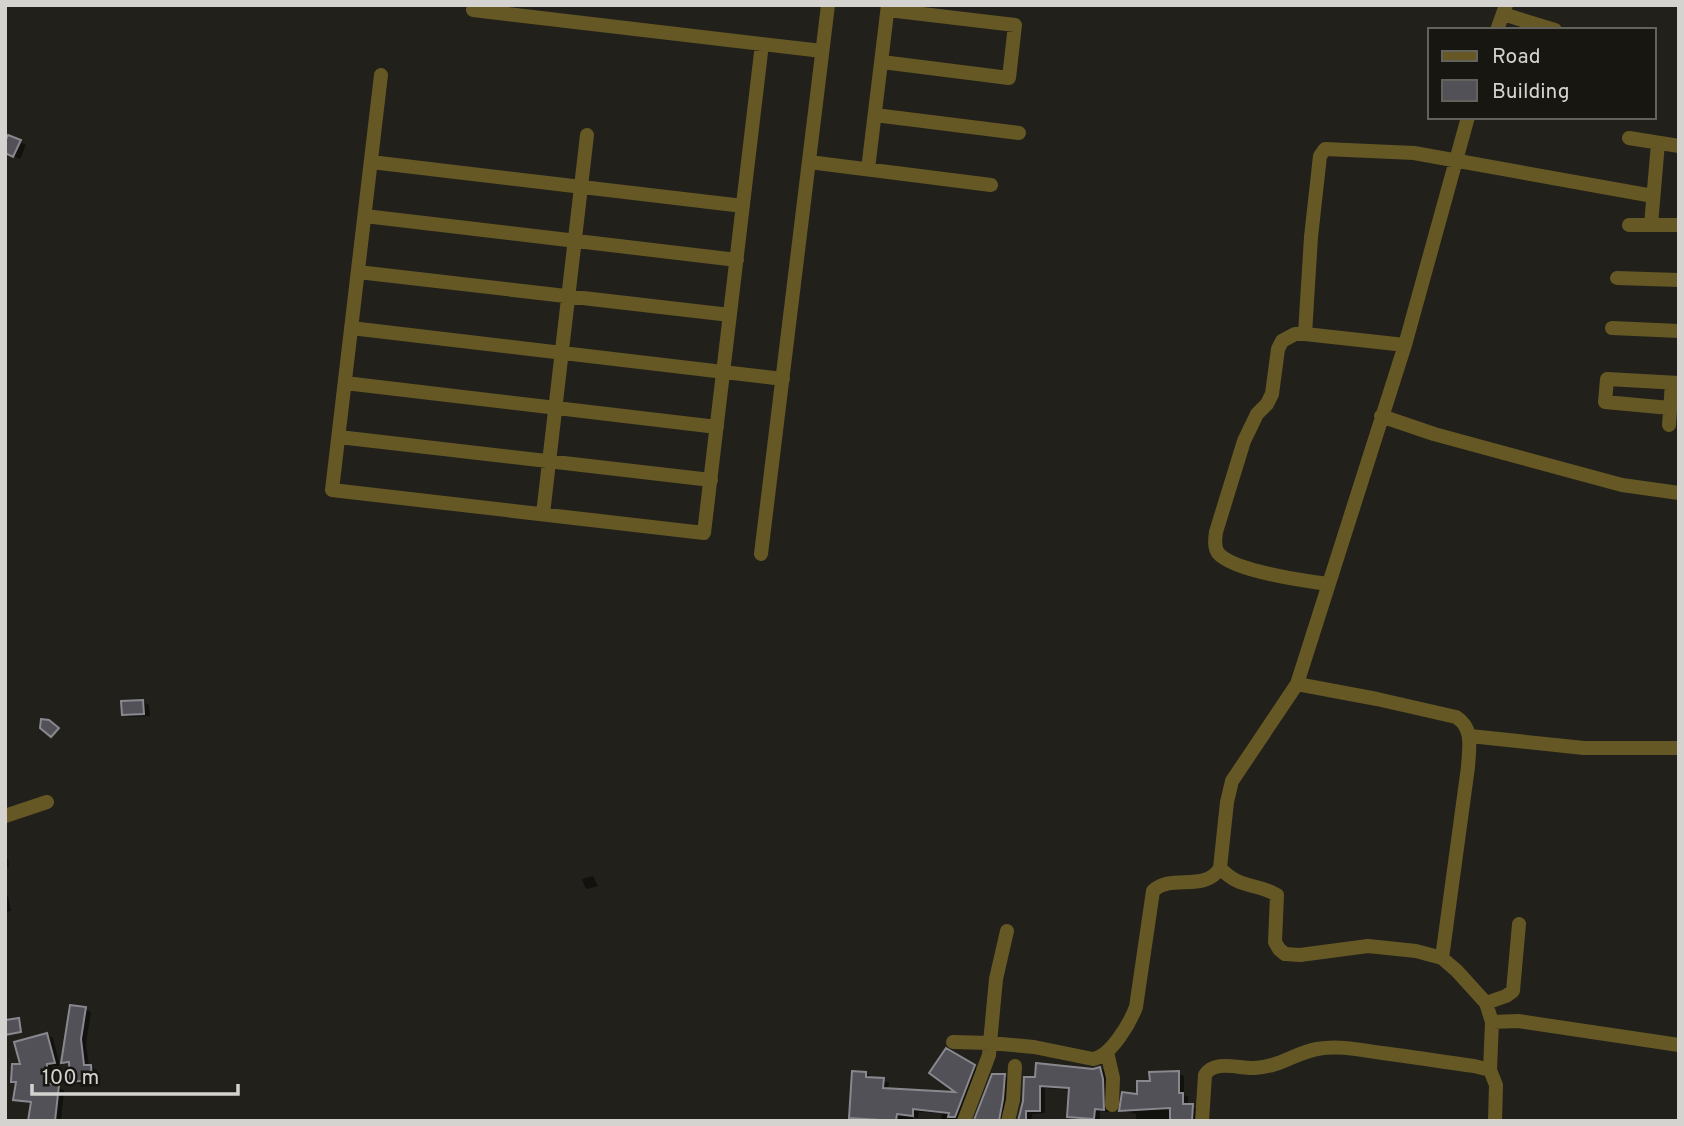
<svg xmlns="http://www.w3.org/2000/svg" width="1684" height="1126" font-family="Overpass,sans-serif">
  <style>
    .shadow { fill: #0007 }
    .building { fill: #525157; stroke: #89888f; stroke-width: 2 }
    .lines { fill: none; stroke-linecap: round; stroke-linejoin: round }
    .street { stroke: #655825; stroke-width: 14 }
  </style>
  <rect width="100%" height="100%" fill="#21201a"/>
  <path class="shadow" d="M20 142 26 145 20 159 9 154Z
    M143 702 149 705 150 716 130 717 123 714Z
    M5 857 8 859 9 867H5Z
    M593 876 598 886 587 889 585 887 582 879Z
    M5 894 8 896 11 911 5 912Z
    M85 1009 91 1012 86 1043 89 1067 97 1070V1083L77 1084 72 1081 70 1065 63 1062Z
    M47 1035 53 1038 60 1066H52V1086L64 1090 61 1121H30L33 1104 21 1102 15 1099 17 1083 13 1081 22 1066Z
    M947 1051 980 1070 960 1121H941L942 1113 919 1112 918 1118 913 1117V1121H855L851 1117 866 1074 889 1083 888 1090 961 1094Z
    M1100 1068 1106 1072 1109 1083V1112L1100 1111V1121L1075 1119 1069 1116 1071 1090 1045 1088V1113L1032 1114 1031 1121H1020L1024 1101 1026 1078Z
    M1178 1073 1184 1076V1095L1188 1097V1106L1198 1109V1121H1136V1114L1121 1110 1151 1083Z
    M993 1076H1004L1010 1079 1005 1121H976Z"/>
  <path class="building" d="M8 135 21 140 13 157 5 153V141Z
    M143 700 144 714 122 715 121 701Z
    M41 719 49 720 59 728 51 737 40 728Z
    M70 1005 86 1007 81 1039 84 1065H91L92 1080 70 1082 69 1062 61 1063Z
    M19 1018 21 1032 5 1035V1020Z
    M47 1033 55 1063 47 1064V1083L59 1085 55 1121H28L31 1102 13 1100 16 1082H11L12 1064H20L14 1042Z
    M946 1048 975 1065 955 1117H948L949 1113 913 1109V1116L897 1114 896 1121 849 1118 852 1071 866 1072V1077L884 1078 883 1088 955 1092 929 1073Z
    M1036 1063 1093 1069 1100 1067 1103 1079 1104 1110 1095 1109 1094 1119 1067 1117 1069 1088 1040 1086V1111H1026V1121H1018L1023 1101 1024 1077H1035Z
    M1179 1071V1093H1183V1104H1193L1192 1121H1170V1108L1119 1111 1122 1092 1137 1094V1081H1150L1149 1072Z
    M992 1074H1005L1003 1099 999 1121 974 1120Z"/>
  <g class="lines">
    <path class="street" d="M473 10 822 51
      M1503 14 1555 30
      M1497 30 1506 5
      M882 62 1009 78 1015 25 888 10
      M381 75 332 490 704 533 762 44
      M875 115 1019 133
      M1629 138 1679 146
      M371 162 743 206
      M809 162 991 185
      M868 169 888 5
      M365 216 737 260
      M1629 225H1679
      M1651 225 1658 143
      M358 272 730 315
      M1617 278 1679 280
      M351 328 783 379
      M1612 328 1679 331
      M1305 334 1311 237 1320 156 1325 149 1414 153 1653 196
      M345 383 717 427
      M1670 408 1605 402 1607 379 1679 383
      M1381 416 1434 434 1622 485 1679 493
      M1669 425 1672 383
      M339 437 711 480
      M543 514 587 135
      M761 554 828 5
      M1328 584C1305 581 1233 571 1218 553 1214 547 1215 539 1216 532L1244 441 1257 414 1267 404 1272 394 1278 349 1282 341 1295 334H1305L1405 345
      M1297 684 1377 699 1456 717C1474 728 1469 748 1468 767L1442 958
      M1470 736 1584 748H1679
      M5 816 47 802
      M1220 868C1241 890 1255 882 1277 895L1275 942 1279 949 1285 954 1300 955 1368 946 1416 951 1442 958 1457 971 1486 1003 1492 1022 1490 1070 1496 1085 1495 1121
      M1486 1003 1506 996 1513 991 1519 924
      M1492 1022 1518 1021 1679 1045
      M953 1042 990 1043 996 979 1007 931
      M1107 1052 1113 1078 1112 1105
      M964 1121 989 1055 990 1043 1034 1047 1093 1059C1111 1056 1130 1023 1136 1007L1153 891C1171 873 1205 893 1220 868L1227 802 1232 781 1297 684 1405 345 1468 117
      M1008 1121 1013 1100 1015 1066
      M1202 1121 1205 1075C1214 1059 1240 1069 1255 1068 1279 1067 1295 1053 1317 1049 1339 1045 1361 1050 1382 1053 1413 1057 1444 1062 1474 1066L1490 1070"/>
  </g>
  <rect width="1684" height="1126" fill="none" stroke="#d4d3cf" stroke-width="14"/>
  <rect x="1428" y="28" width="228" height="91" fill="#171611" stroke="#63625d" stroke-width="2"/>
  <rect x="1442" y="51" width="35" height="10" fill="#655825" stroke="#63625d" stroke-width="2"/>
  <text x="1492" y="63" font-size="21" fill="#d4d3cf">Road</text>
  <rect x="1442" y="80" width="35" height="21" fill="#525157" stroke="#63625d" stroke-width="2"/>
  <text x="1492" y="98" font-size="21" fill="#d4d3cf">Building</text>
  <path d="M32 1084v10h206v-10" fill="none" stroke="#d4d3cf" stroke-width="3.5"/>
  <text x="42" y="1084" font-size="21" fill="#d4d3cf" stroke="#171611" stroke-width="5" paint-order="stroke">100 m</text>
</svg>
